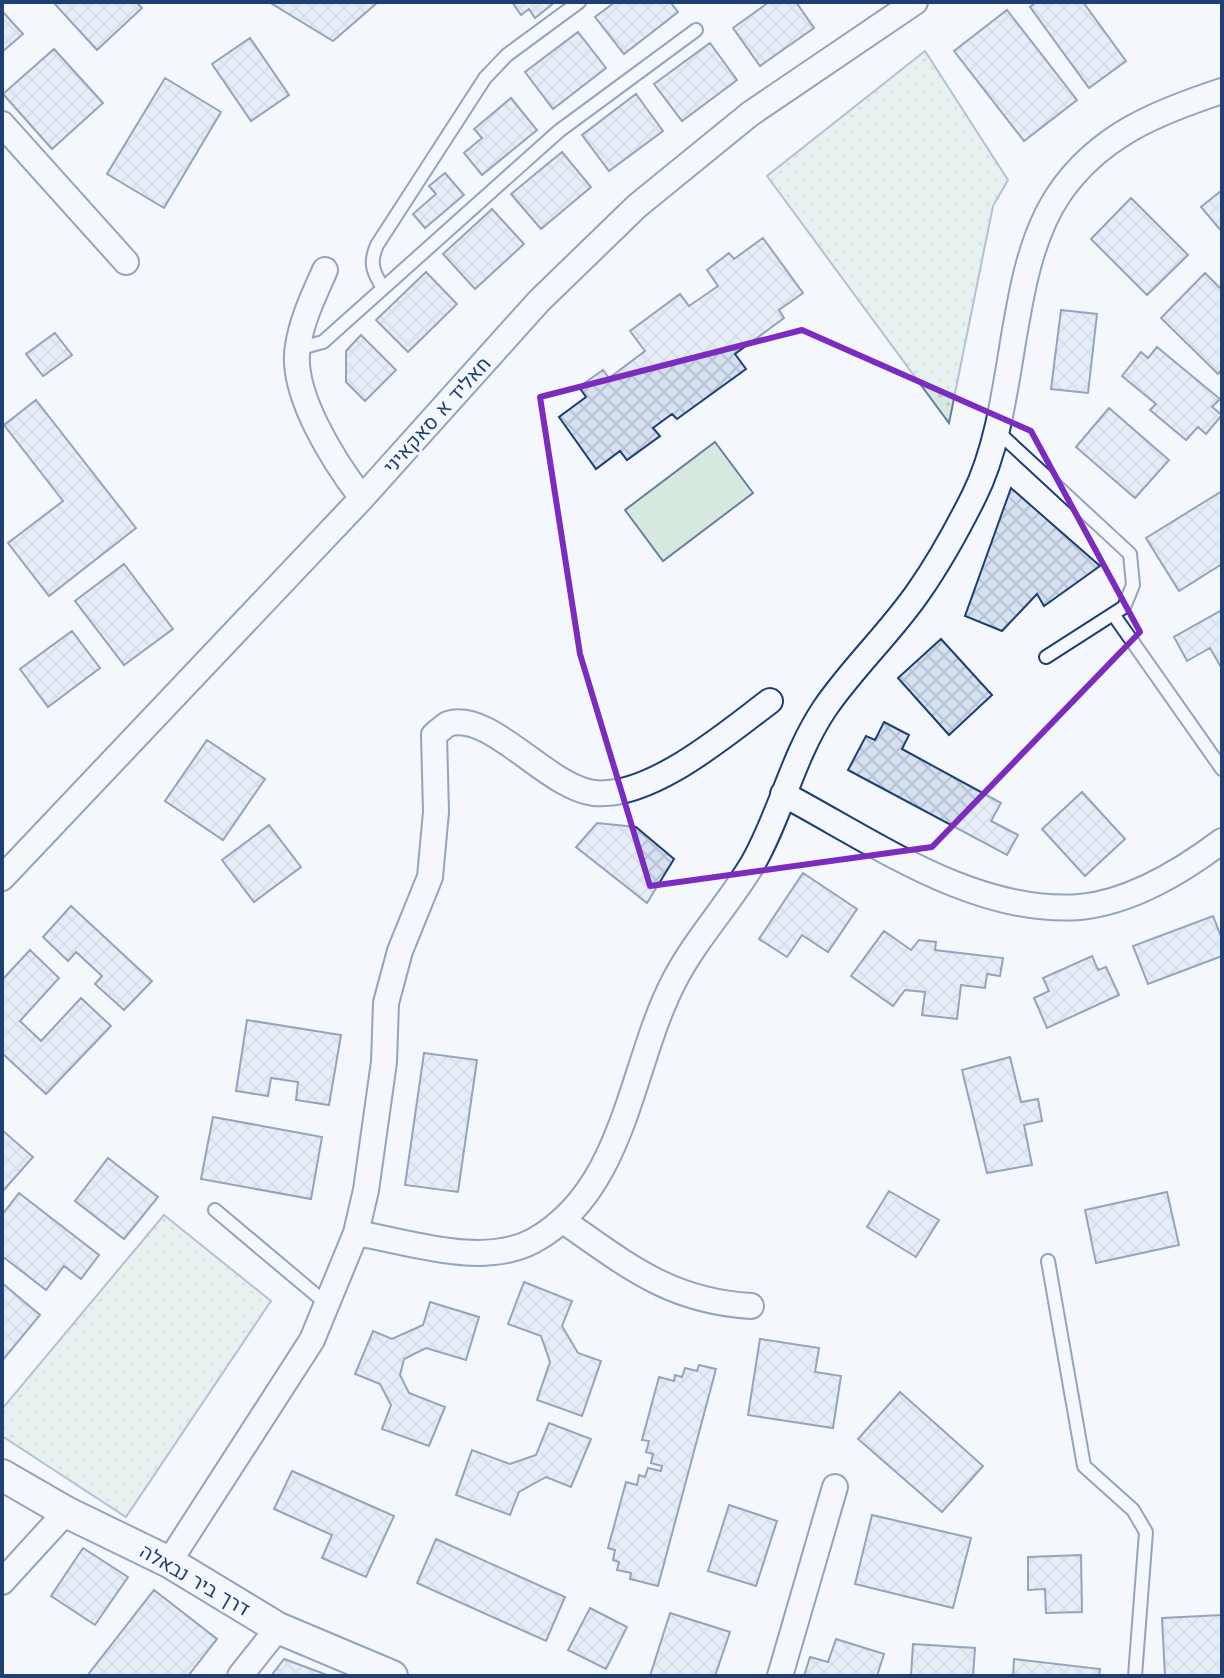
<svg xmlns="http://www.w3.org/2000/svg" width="1224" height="1678" font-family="'Work Sans',Heebo,sans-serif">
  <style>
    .grass { fill: url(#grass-dots); stroke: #687fa3; stroke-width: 2 }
    .garden { fill: #d7e8df; stroke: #687fa3; stroke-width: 2 }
    .building { fill: url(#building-cross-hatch); stroke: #1d3f73; stroke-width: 2 }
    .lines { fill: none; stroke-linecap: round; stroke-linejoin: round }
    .service-casing { stroke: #1d3f73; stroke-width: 16 }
    .minor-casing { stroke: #1d3f73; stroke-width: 28 }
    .tertiary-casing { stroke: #1d3f73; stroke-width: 34 }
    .service { stroke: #f4f7fb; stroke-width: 12 }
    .minor { stroke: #f4f7fb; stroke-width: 24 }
    .tertiary { stroke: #f4f7fb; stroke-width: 30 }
    .marked { fill: none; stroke: #7b2cbf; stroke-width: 6; stroke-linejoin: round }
    .labels { text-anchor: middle; stroke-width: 6; stroke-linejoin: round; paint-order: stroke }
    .street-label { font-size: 20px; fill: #1d3f73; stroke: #f4f7fb }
  </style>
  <defs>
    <pattern id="grass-dots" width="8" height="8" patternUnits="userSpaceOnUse" patternTransform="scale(2)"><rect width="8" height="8" fill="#d7e8df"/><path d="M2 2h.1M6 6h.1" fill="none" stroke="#b8c8c3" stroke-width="1.8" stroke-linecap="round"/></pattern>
    <pattern id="building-cross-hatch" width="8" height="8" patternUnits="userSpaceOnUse" patternTransform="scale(2)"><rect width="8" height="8" fill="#d5e0f0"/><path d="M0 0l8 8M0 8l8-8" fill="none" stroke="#b6c1d1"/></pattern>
  </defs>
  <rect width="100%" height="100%" fill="#f4f7fb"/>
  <path class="grass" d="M925 51 1008 180 993 206 949 423 767 176Z
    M164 1215 271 1301 126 1517 2 1436V1409Z"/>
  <path class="garden" d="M715 442 753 493 663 561 625 510Z"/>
  <path class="building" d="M53 2H136L142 8 97 50Z
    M269 2H378L333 41Z
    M512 2H555L535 18 529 9 521 15Z
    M615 2H670L678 12 624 54 595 17Z
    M769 2H796L814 28 760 66 733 28Z
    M1036 2H1083L1126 61 1089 88 1030 7Z
    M1007 10 1077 100 1024 141 954 51Z
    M2 11 23 34 2 52Z
    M578 32 606 68 553 109 525 72Z
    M250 38 289 95 251 121 212 64Z
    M710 43 737 80 682 121 654 84Z
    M54 49 103 103 52 149 3 94Z
    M165 78 221 112 164 208 107 174Z
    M636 94 663 131 609 171 582 135Z
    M511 98 537 130 482 175 464 153 482 138 474 129Z
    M562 152 591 187 541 229 511 194Z
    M445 173 464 195 425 228 413 214 436 194 429 186Z
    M1222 190V232L1201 207Z
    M1131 198 1188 255 1147 295 1091 239Z
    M492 209 524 244 475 289 443 254Z
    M763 238 803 293 779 310 784 318 735 354 746 369 677 419 672 414 653 428 660 436 627 460 620 451 596 469 559 417 586 397 579 387 603 370 609 378 645 351 630 331 680 294 689 306 718 286 707 270 729 253 734 259Z
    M426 272 457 304 408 352 376 320Z
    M1205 273 1222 290V369L1218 374 1161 318Z
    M1061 310 1097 314 1088 393 1051 389Z
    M55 333 72 355 43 376 26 354Z
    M361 335 396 370 365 401 346 382V351Z
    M1157 347 1220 399 1212 407 1222 415 1206 434 1198 427 1186 440 1150 410 1156 404 1122 376 1141 352 1148 358Z
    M36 400 136 528 49 596 8 543 63 501 4 425Z
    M1109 408 1169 460 1135 498 1076 447Z
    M1011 488 1100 566 1044 606 1037 594 1002 631 965 616Z
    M1222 491V564L1179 591 1146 538Z
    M124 564 173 629 124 665 75 601Z
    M1222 610V669L1210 648 1187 661 1174 637Z
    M72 631 100 668 48 707 20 669Z
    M941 639 992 695 949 735 898 678Z
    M884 722 909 735 902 749 1001 803 991 821 1018 835 1007 855 848 770 866 736 875 740Z
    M207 740 265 779 223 840 165 801Z
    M1082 792 1125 839 1085 876 1042 829Z
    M597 823 636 827 674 859 647 903 576 847Z
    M269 825 301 867 254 902 222 860Z
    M803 873 857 909 828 952 802 935 787 957 759 939Z
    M71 906 152 981 124 1010 95 984 102 976 76 952 68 961 43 937Z
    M1213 916 1222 939V956L1148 984 1133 946Z
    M884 931 911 950 919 940 936 942 935 950 1003 958 1000 976 987 974 985 988 961 985 957 1019 922 1015 925 992 905 990 893 1006 851 976Z
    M30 950 59 978 20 1021 41 1041 81 998 111 1026 46 1094 2 1053V980Z
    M1092 956 1098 970 1106 967 1119 995 1047 1028 1034 998 1049 991 1043 978Z
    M247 1020 341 1035 329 1105 296 1100 298 1082 271 1078 268 1096 236 1091Z
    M424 1053 477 1060 458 1192 405 1185Z
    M1010 1057 1021 1102 1038 1099 1042 1121 1024 1125 1032 1165 987 1173 962 1070Z
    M213 1117 322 1137 311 1199 201 1179Z
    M2 1130 33 1157 2 1192Z
    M108 1158 158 1197 124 1239 75 1201Z
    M889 1191 939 1220 916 1257 867 1227Z
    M1167 1192 1179 1245 1096 1263 1085 1210Z
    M19 1193 99 1255 81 1279 64 1266 46 1290 2 1256V1215Z
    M524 1282 572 1301 562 1326 578 1353 601 1361 582 1416 537 1400 550 1362 541 1336 508 1324Z
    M2 1283 40 1315 2 1361Z
    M430 1302 479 1317 466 1360 426 1348 404 1359 400 1375 409 1393 445 1407 429 1446 382 1429 391 1405 380 1384 355 1374 373 1331 392 1339 423 1325Z
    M760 1339 819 1348 815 1372 841 1376 833 1428 748 1415Z
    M699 1365 716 1369 658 1586 630 1579 631 1573 617 1570 619 1562 613 1560 615 1550 608 1548 626 1482 637 1485 639 1475 645 1477 648 1468 661 1471 662 1466 651 1463 653 1454 646 1452 649 1441 642 1440 659 1377 674 1381 675 1375 682 1377 685 1368 697 1371Z
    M900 1392 983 1466 942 1512 858 1439Z
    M549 1423 591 1439 571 1487 546 1477 519 1492 510 1515 456 1495 472 1450 510 1464 536 1455Z
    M292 1471 394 1516 366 1577 322 1558 332 1535 274 1509Z
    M729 1505 777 1521 756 1586 708 1571Z
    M872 1515 971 1538 953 1608 855 1584Z
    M436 1539 565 1597 546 1641 417 1583Z
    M83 1548 128 1577 95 1625 51 1596Z
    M1081 1555 1082 1612 1046 1613 1045 1589 1028 1590V1557Z
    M154 1590 217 1639 188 1676H87Z
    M590 1608 627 1627 606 1669 568 1650Z
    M670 1613 730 1632 715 1676H650Z
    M1222 1615V1676H1165L1162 1618Z
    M836 1639 884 1654 877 1676H804L810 1657 828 1662Z
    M913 1644 975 1648 973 1676H911Z
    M284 1659 330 1676H271Z
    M1014 1659 1100 1669 1099 1676H1013Z"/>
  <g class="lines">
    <g class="service-casing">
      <path id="service" d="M383 288C373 272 369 263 377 245L485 78 507 55 579 2
        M297 349 323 342 559 131 696 30
        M997 431 1130 554 1133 585 1124 607 1046 657
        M1113 614 1222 769
        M215 1210 328 1305
        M1048 1261 1084 1466 1133 1510 1146 1532 1135 1676"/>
    </g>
    <g class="minor-casing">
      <path id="minor" d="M2 124 126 262
        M325 270C314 295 302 319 298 346 289 392 335 463 362 498
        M783 794C872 841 974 915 1080 907 1132 902 1182 871 1222 841
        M2 878 362 498 539 301 637 206 750 114 915 2
        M562 1220C627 1265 669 1301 751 1306
        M356 1233C410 1242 482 1268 533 1241 625 1191 630 1067 673 983 694 941 728 905 752 865 781 815 792 757 825 708 853 667 891 632 919 591 940 561 958 528 974 496 1019 406 1005 274 1059 194 1099 135 1158 112 1222 91
        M169 1562 312 1340 356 1233 366 1190 384 1062 386 1003 400 951 430 877 436 812 434 735C438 732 444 726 448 724 490 710 548 788 594 793 651 799 727 733 770 701
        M2 1582 66 1512
        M240 1676 278 1628
        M780 1676 835 1487"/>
    </g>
    <g class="tertiary-casing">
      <path id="tertiary" d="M2 1475 66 1512 169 1562 278 1628 392 1676"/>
    </g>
    <use href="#service" class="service"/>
    <use href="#minor" class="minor"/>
    <use href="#tertiary" class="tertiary"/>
  </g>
  <path d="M0 0H1224V1678H0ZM802 330 1031 431 1140 632 932 847 650 886 580 654 540 397Z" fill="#f4f7fb" fill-opacity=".55" fill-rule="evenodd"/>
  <path class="marked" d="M802 330 1031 431 1140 632 932 847 650 886 580 654 540 397Z"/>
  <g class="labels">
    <g class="street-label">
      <text transform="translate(437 415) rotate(-48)" y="7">חאליד א סאקאיני</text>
      <text transform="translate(195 1580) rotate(30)" y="7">דרך ביר נבאלה</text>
    </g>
  </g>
  <rect width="1224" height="1678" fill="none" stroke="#1d3f73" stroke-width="8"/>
</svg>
